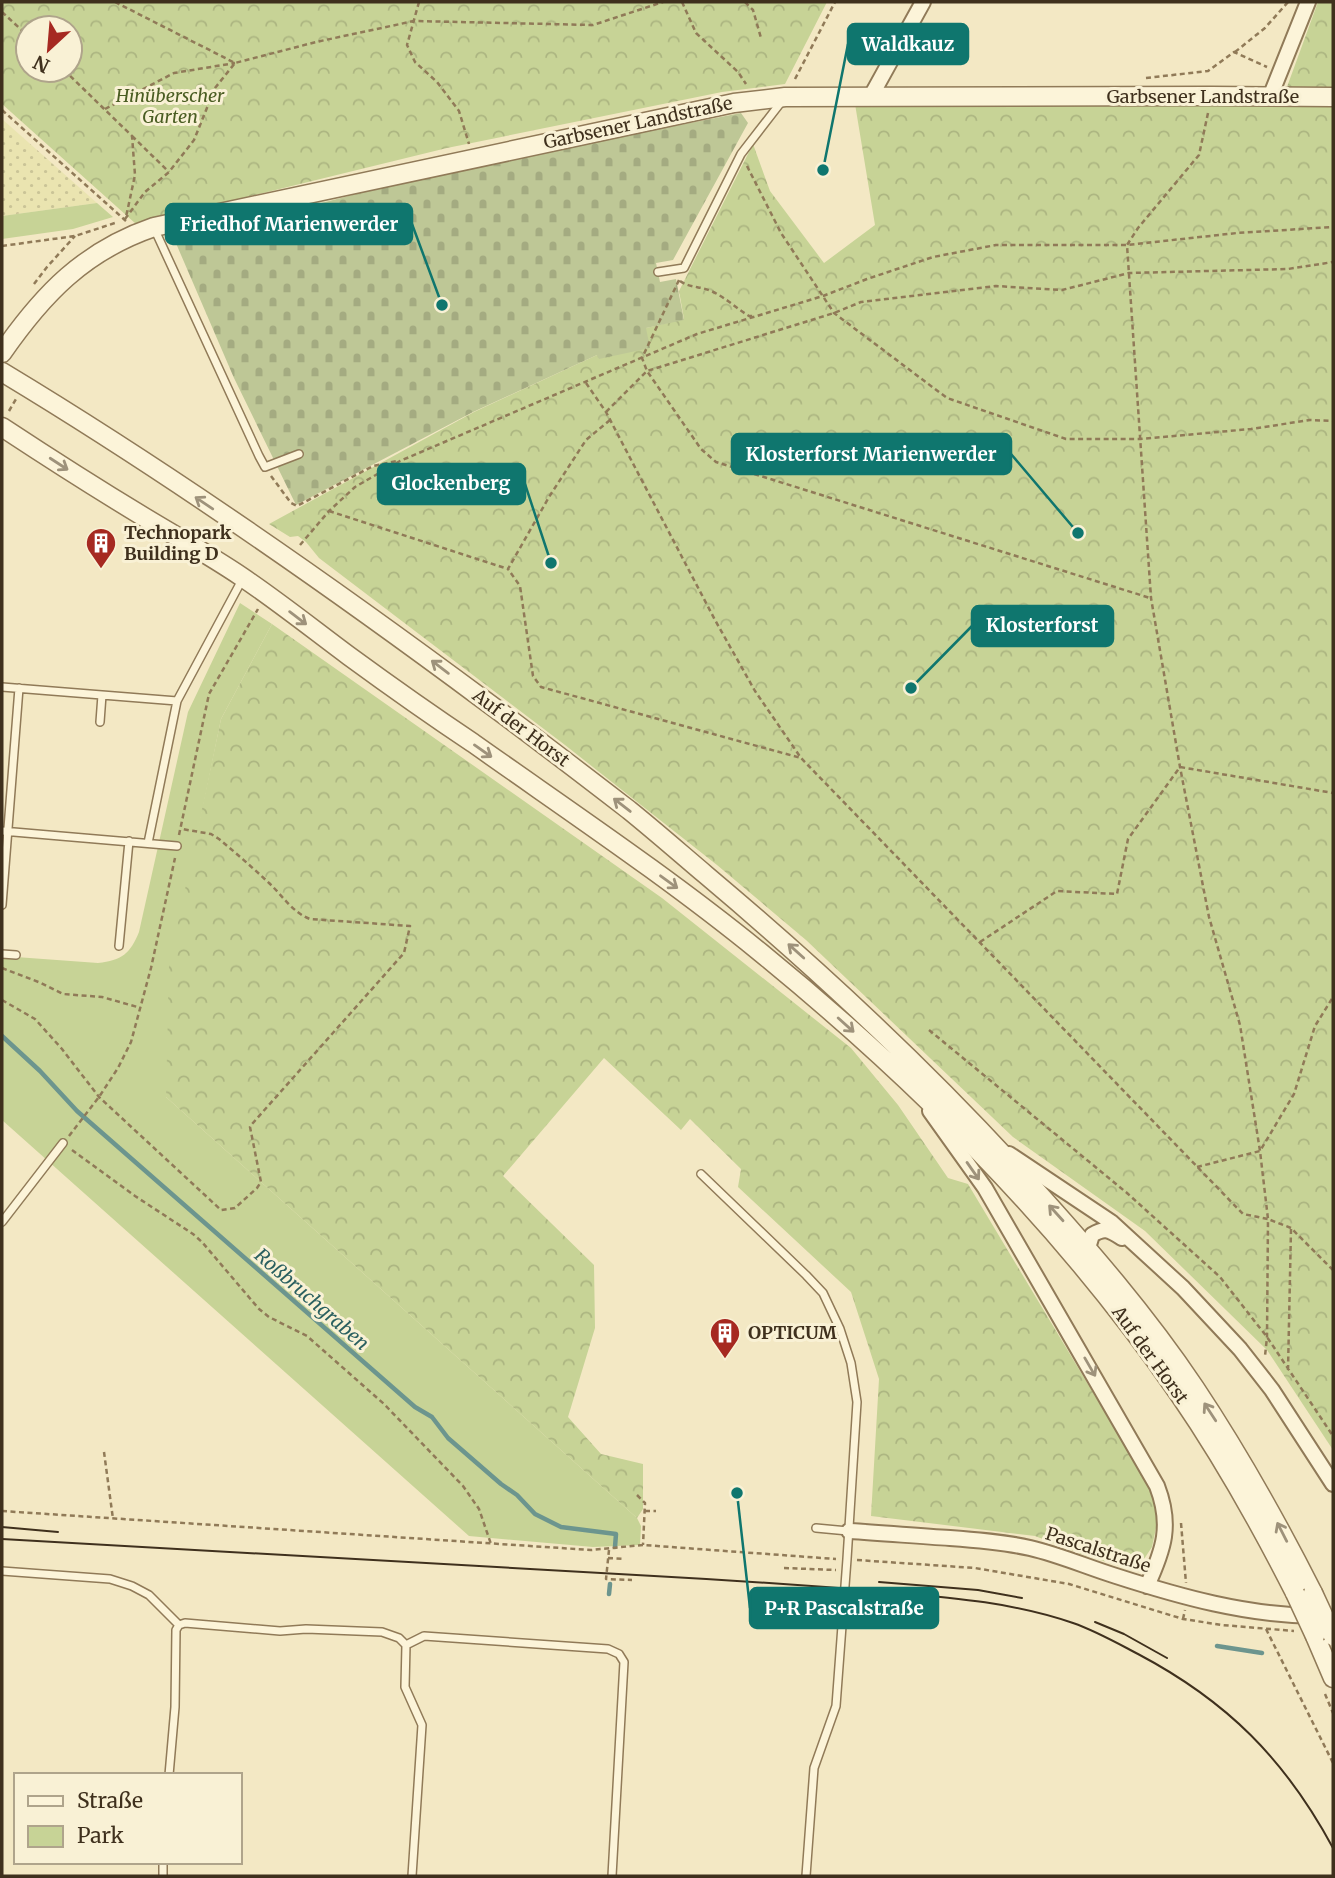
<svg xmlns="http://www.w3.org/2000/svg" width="1335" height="1878" font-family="Merriweather,serif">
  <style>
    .farmland { fill: url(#farmland-dots) }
    .green { fill: #c7d396 }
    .forest { fill: url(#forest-crowns); fill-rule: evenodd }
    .cemetery { fill: url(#cemetery-stones) }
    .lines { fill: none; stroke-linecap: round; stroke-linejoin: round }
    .stream { stroke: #6c958e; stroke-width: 4.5 }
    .service-casing { stroke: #907a58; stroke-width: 10 }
    .minor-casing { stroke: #907a58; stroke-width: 18 }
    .tertiary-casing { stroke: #907a58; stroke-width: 21 }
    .path { stroke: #907a58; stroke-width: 2.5; stroke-dasharray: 5 3.5; stroke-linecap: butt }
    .service { stroke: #fcf4d9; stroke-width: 7 }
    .minor { stroke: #fcf4d9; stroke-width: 14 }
    .tertiary { stroke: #fcf4d9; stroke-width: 18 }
    .tram { stroke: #3f301d; stroke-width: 2 }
    .tertiary-bridge-casing { stroke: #907a58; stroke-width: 21; stroke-linecap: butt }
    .tertiary-bridge { stroke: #fcf4d9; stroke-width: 18 }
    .oneway { stroke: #9e927b }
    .labels { text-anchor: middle; stroke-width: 6; stroke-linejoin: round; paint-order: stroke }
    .park-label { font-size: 18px; font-style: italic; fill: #4a5d22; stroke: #f9f1d5 }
    .street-label { font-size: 18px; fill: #3f301d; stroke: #f9f1d5 }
    .poi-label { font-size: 18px; font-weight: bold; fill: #3f301d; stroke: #f9f1d5; text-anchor: start }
    .water-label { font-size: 19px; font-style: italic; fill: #2b6060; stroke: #f9f1d5 }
    .leader { fill: none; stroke: #0f766e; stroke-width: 2.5 }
    .callout-dot { fill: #0f766e; stroke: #f9f1d5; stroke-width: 2.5 }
    .callout { fill: #0f766e; stroke: #0f766e; stroke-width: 2.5 }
    .callout-label { font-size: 19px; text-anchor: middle; font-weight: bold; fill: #fff }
  </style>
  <defs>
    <pattern id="farmland-dots" width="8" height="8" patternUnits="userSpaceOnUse" patternTransform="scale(1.75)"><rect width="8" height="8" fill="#eae4b0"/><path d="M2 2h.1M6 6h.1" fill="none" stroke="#cac497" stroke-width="1.8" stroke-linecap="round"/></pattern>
    <pattern id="forest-crowns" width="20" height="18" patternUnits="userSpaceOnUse" patternTransform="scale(1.75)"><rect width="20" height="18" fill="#c7d396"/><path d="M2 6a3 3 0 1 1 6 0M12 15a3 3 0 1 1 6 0" fill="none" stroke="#acb581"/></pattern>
    <pattern id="cemetery-stones" width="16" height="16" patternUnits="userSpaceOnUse" patternTransform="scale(1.75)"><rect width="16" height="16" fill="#bec796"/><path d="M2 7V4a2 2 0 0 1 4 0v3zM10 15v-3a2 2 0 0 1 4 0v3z" fill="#a4ab81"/></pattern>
  </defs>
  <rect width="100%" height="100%" fill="#f3e8c4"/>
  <path class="farmland" d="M2 119 97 203 2 216Z"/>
  <path class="green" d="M97 203 113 217 73 229 2 239V216Z
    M240 603 272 624 221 719 198 831 166 1097 637 1518 641 1526 640 1545 593 1547 469 1536 2 1120V956L98 963C122 960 130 954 139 932L188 712Z"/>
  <path class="forest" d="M2 2H827L785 84 722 92 447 148 136 224 2 104ZM28 28H70V70H28Z
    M1318 2H1333V1450L1267 1350 1145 1231 1013 1137 806 940 717 865 565 745 319 558 306 542 298 536 290 537 269 524 474 412 597 355 646 328 684 319 679 291 753 144 770 191 824 263 875 225 855 104 1280 106Z
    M272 624 662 898 851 1048 898 1105 948 1178 968 1184 1140 1471 1158 1506 1156 1528 1152 1547 1144 1559 1126 1568 1084 1555 1035 1536 871 1516 879 1379 851 1292 738 1187 741 1169 690 1119 681 1130 604 1058 503 1176 594 1265 595 1328 568 1417 601 1454 643 1464V1509L637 1518 166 1097 169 965 221 719Z"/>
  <path class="cemetery" d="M741 113 748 123 673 260 656 263 660 282 676 279 684 320 646 328 650 348 599 359 597 355 473 412 296 505 234 378 175 241 445 171Z"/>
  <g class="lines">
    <path class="stream" d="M2 1036 40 1071 77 1111 415 1407 432 1417 448 1438 501 1484 517 1495 535 1514 561 1527 616 1534 615 1547
      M609 1594 610 1584
      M1217 1646 1262 1653"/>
    <g class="service-casing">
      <path id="service" d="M154 228 259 456 265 467 299 454
        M658 272 684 268 741 154 782 101
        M2 687 177 701
        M100 722 102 695
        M2 831 177 846
        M148 843 177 701 243 578
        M2 905 19 688
        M119 946 129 841
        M2 954 16 955
        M701 1174 806 1275 823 1293 840 1329 851 1363 857 1402 847 1559 836 1706 814 1768 806 1876
        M2 1222 63 1143
        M816 1528 848 1531
        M2 1571 110 1579 132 1586 149 1595 179 1625
        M406 1645 424 1636 608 1649 619 1654 624 1662 612 1876
        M169 1775 175 1707 176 1630 179 1625 185 1623 280 1631 306 1629 382 1632 399 1638 406 1645 405 1687 422 1725 412 1876
        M163 1876V1862"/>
    </g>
    <g class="minor-casing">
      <path id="minor" d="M1270 97 1308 2
        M870 98 923 2
        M930 1111 985 1188 1157 1486C1172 1525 1164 1549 1147 1586
        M1009 1154 1111 1222 1183 1288 1240 1349 1272 1390 1333 1484
        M1088 1248 1092 1235C1105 1227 1109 1230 1122 1238
        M849 1531C883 1533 917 1536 950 1538 977 1540 1004 1542 1030 1548 1060 1555 1087 1567 1116 1576 1181 1597 1246 1615 1314 1616"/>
    </g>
    <g class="tertiary-casing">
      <path id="tertiary" d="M2 353C43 294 84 251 154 227L734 103 785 97 1211 96 1333 97
        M2 372C168 472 328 584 484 700 533 736 581 773 629 810 655 831 680 853 706 875 820 971 929 1072 1029 1183 1088 1248 1146 1315 1195 1388 1239 1454 1277 1522 1313 1593
        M2 427C49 458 96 488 144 517 177 537 211 556 242 577 279 602 314 630 349 656 390 686 431 715 473 743 569 811 668 877 760 952 917 1080 1064 1226 1179 1394 1223 1458 1260 1524 1295 1593
        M1315 1636 1333 1678"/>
    </g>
    <path class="path" d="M115 2 235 63 316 42 414 21 593 25 663 2
      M419 2 407 45 415 62 437 82 459 111 469 144
      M682 2 696 33 738 72 746 84
      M745 2 753 10 761 38
      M2 12 28 36
      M1235 52 1265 28 1288 2
      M64 70 132 136 135 175 126 217
      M1146 78 1208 71 1234 52 1267 67
      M795 79 835 2
      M105 109 174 73 235 63
      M2 110 126 221
      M1208 113 1199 155 1138 228 1127 245 1151 598 1180 767 1209 917 1240 1025 1260 1151 1268 1219 1291 1228 1333 1270
      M132 136 169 172
      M747 166 781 233 834 313 947 398 1066 439H1140L1251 429 1310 420 1333 421
      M125 219 145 192 169 172 194 140 215 88 235 63
      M2 246 75 236 118 222
      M679 280 642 358 647 371 701 449 716 462 1150 598
      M680 281C690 288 700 286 711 291 725 297 736 308 749 316H754
      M34 284 47 267 75 236
      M586 383 606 412 715 620 755 691 801 758 1243 1214 1268 1219 1267 1337 1265 1356
      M9 411 16 399
      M606 412 647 371 834 313 861 302 996 286 1062 290 1129 273 1288 269 1333 262
      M610 420 586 440 549 497 508 569 520 586 533 676 541 687 801 758
      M271 476 291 503 297 506 373 466 397 461
      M329 511 508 569
      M300 545 329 511 355 487 400 461 697 334 823 296 867 279 933 257 996 245H1127L1237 233 1333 227
      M179 835 209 694 258 609
      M980 942 1057 891 1117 894 1128 839 1180 767 1333 793
      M2 968 41 983 63 994 102 997 141 1008
      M2 1000 35 1019 62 1049 99 1097 221 1210 235 1208 257 1188 261 1182 250 1127 252 1124 404 953 410 926 310 919C293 913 282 895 269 883 253 868 236 853 219 839L211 834 182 829
      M929 1030 1127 1193 1220 1277 1267 1337 1333 1436
      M69 1136 99 1097 118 1068 131 1042 151 968 175 858
      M72 1150 135 1196 193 1234 202 1242 259 1309 269 1317 307 1336 384 1404 463 1486 479 1509 491 1544
      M1197 1167 1260 1151 1294 1094 1315 1026 1333 997
      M1288 1370 1291 1229
      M104 1452 113 1519
      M637 1495 645 1503 643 1545
      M2 1511 591 1550 643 1545 836 1559
      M645 1511H656
      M1181 1523 1186 1583
      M609 1550 606 1579 632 1580
      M608 1558 624 1559
      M857 1560 975 1568 1069 1584 1183 1619 1222 1625 1294 1631
      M784 1568 836 1570
      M789 1591 834 1594
      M1183 1619 1185 1610
      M1266 1629 1333 1763
      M1325 1694 1333 1713"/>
    <use href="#service" class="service"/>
    <use href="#minor" class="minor"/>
    <use href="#tertiary" class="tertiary"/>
    <path class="tram" d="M2 1527 58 1532
      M2 1539C219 1551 436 1564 654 1576 728 1580 802 1585 876 1591 943 1597 1009 1601 1073 1623 1096 1631 1117 1643 1138 1654 1227 1701 1285 1759 1333 1848
      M879 1582 978 1590 1022 1598
      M1095 1622 1124 1634 1167 1658"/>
    <g class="tertiary-bridge-casing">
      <path id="tertiary-bridge" d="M1295 1593 1315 1636
        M1313 1593 1333 1636"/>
    </g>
    <use href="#tertiary-bridge" class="tertiary-bridge"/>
  </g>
  <defs><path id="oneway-shaft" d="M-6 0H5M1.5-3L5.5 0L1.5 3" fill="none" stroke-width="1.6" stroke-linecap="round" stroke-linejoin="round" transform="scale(1.75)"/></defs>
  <g class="oneway">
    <use href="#oneway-shaft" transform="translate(59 464) rotate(33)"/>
    <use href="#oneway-shaft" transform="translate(204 503) rotate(-146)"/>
    <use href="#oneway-shaft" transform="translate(298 618) rotate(37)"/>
    <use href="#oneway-shaft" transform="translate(440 667) rotate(-143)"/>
    <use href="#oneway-shaft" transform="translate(483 751) rotate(35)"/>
    <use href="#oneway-shaft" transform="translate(622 805) rotate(-142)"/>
    <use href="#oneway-shaft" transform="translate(669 882) rotate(36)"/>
    <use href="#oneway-shaft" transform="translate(796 951) rotate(-138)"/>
    <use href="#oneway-shaft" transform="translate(846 1025) rotate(42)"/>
    <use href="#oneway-shaft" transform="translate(973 1171) rotate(55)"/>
    <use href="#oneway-shaft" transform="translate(1056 1213) rotate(-132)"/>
    <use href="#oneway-shaft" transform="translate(1090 1367) rotate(60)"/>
    <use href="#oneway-shaft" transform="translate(1210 1412) rotate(-123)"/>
    <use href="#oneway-shaft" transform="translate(1282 1532) rotate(-117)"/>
  </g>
  <defs>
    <g id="building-pin" transform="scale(1.575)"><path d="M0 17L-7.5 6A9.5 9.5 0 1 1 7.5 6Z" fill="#a62921" stroke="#f9f1d5"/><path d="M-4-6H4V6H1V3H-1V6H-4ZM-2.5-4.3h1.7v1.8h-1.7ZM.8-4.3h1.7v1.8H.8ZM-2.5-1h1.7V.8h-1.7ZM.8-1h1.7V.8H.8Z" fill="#fff"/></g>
  </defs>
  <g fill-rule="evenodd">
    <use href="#building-pin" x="101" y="543"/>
    <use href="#building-pin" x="725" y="1333"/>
  </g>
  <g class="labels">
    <g class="park-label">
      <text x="170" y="102">Hinüberscher<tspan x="170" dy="21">Garten</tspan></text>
    </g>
    <g class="street-label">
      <text x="1203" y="103">Garbsener Landstraße</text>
      <text transform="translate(638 123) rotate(-12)" y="6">Garbsener Landstraße</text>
      <text transform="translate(521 728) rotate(37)" y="6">Auf der Horst</text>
      <text transform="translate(1150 1355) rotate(54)" y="6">Auf der Horst</text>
      <text transform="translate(1098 1550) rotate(18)" y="6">Pascalstraße</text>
    </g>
    <g class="poi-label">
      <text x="124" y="539">Technopark<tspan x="124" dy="21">Building D</tspan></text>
      <text x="748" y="1339">OPTICUM</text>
    </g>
    <g class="water-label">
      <text transform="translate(312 1299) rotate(41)" y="7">Roßbruchgraben</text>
    </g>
  </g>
  <path class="leader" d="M823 170L848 44M442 305L412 224M1078 533L1011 454M551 563L525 484M911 688L972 626M737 1493L750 1608"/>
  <g class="callout-dot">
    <circle cx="823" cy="170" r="7"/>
    <circle cx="442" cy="305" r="7"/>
    <circle cx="1078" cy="533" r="7"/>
    <circle cx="551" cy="563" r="7"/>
    <circle cx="911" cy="688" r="7"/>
    <circle cx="737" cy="1493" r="7"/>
  </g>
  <g class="callout">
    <rect x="848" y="24" width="120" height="40" rx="7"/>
    <rect x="166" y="204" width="246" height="40" rx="7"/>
    <rect x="732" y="434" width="279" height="40" rx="7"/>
    <rect x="378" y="464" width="147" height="40" rx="7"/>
    <rect x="972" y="606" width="141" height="40" rx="7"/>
    <rect x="750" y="1588" width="188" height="40" rx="7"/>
  </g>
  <g class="callout-label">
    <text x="908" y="51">Waldkauz</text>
    <text x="289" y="231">Friedhof Marienwerder</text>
    <text x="871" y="461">Klosterforst Marienwerder</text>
    <text x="451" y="490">Glockenberg</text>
    <text x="1042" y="632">Klosterforst</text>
    <text x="844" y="1615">P+R Pascalstraße</text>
  </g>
  <rect width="1335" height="1878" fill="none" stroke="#3f301d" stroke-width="7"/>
  <rect x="14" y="1773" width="228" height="91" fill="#f9f1d5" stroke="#afa48b" stroke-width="2"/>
  <rect x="28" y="1796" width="35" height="10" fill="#fcf4d9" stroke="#afa48b" stroke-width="2"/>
  <text x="77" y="1808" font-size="21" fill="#3f301d">Straße</text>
  <rect x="28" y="1826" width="35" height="21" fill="#c7d396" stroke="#afa48b" stroke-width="2"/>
  <text x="77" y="1843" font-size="21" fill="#3f301d">Park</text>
  <g transform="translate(49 49) rotate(206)"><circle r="33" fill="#f9f1d5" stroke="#afa48b" stroke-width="2"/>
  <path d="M0-5L12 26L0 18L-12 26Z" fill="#a62921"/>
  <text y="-10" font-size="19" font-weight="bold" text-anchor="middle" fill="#3f301d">N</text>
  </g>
</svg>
